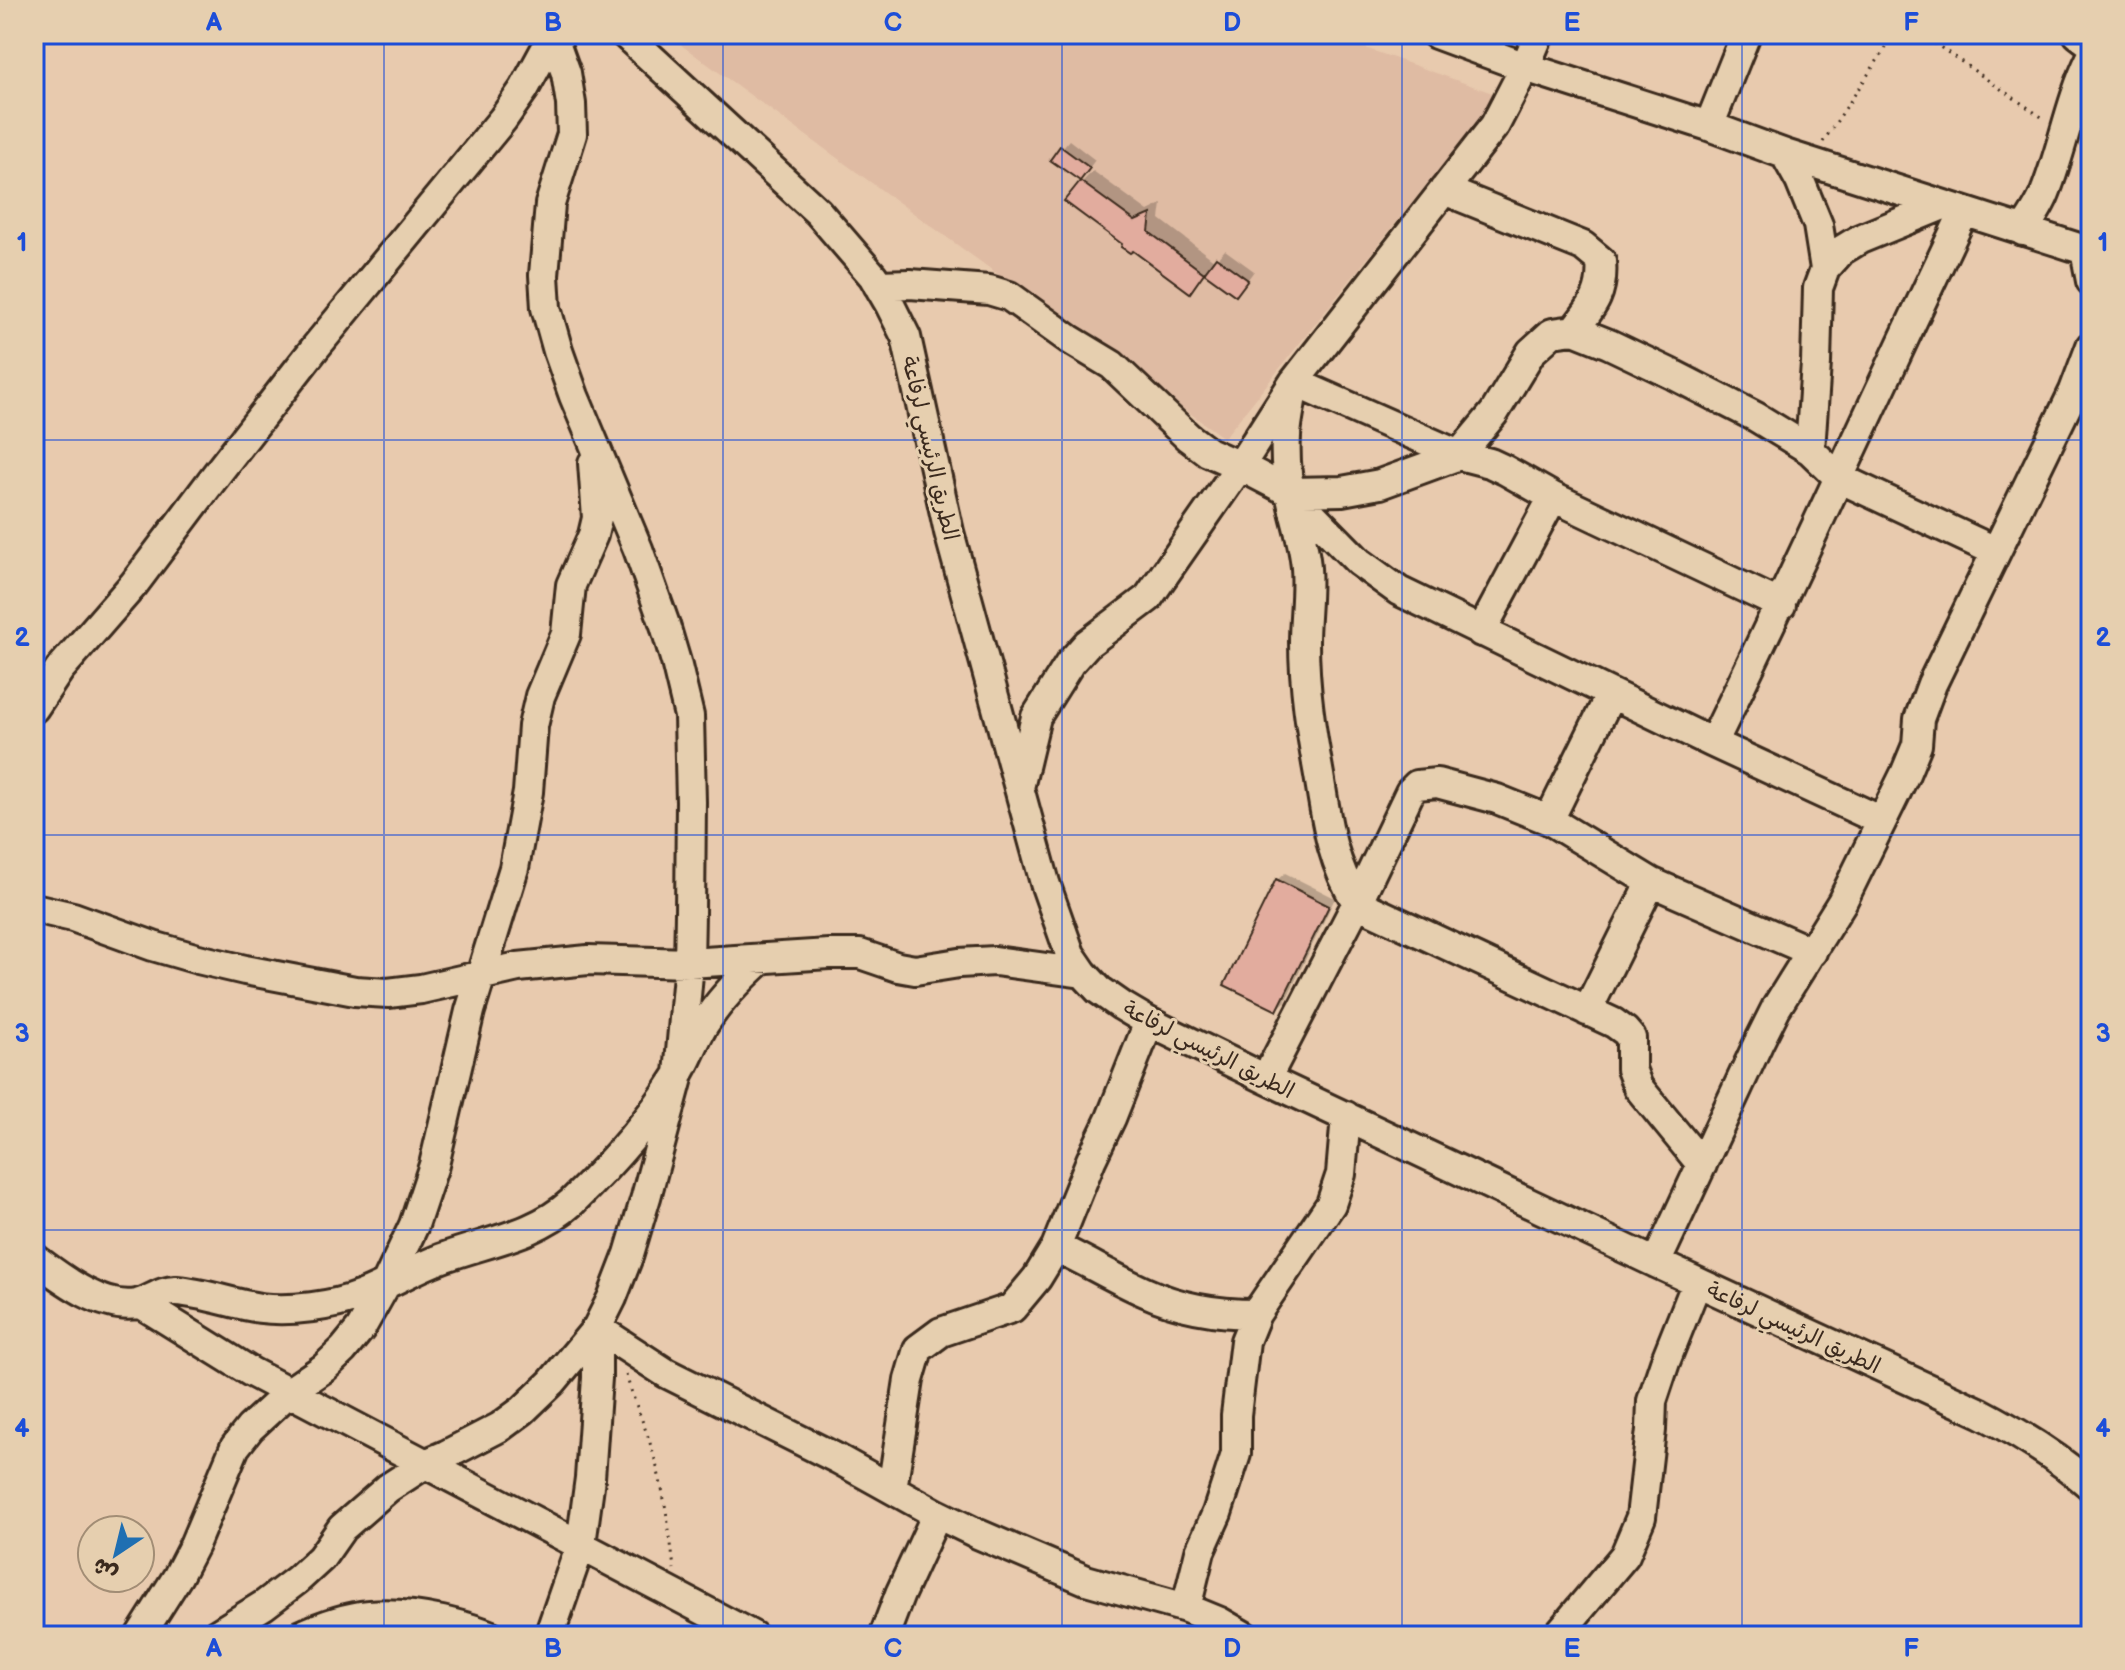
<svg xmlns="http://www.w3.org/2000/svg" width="2125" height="1670" font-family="'Balsamiq Sans','Playpen Sans Arabic',sans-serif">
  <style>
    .built { fill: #dfbba3 }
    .shadow { fill: #0003 }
    .building { fill: #e2ac9e; stroke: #3b2a1e; stroke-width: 2 }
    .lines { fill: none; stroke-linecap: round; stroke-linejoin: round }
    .minor-casing { stroke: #3b2a1e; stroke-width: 34 }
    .path { stroke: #3b2a1e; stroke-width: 3; stroke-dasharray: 2 6; stroke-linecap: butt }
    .minor { stroke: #e6cfaf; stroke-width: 28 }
    .grid { fill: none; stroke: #1d4ed8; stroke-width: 2; stroke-opacity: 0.55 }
    .labels { text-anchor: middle; stroke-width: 6; stroke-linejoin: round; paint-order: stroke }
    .street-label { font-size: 22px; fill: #3b2a1e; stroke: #e6cfaf }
    .neatline { fill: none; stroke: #1d4ed8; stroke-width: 3 }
    .grid-label { font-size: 26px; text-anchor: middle; font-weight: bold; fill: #1d4ed8 }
  </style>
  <rect width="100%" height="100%" fill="#e8caae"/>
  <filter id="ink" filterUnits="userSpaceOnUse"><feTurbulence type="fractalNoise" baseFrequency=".0125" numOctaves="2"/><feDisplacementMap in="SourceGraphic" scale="16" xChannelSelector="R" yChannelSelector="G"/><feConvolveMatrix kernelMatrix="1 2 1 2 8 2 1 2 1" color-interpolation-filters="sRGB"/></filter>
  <g filter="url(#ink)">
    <path class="built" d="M666 34H1326L1498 95 1224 438Z"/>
    <path class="shadow" d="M1069 140 1095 160 1081 179 1083 181 1093 171 1148 211 1162 204 1160 219 1215 261 1225 250 1254 271 1243 286 1206 272 1190 290 1067 201 1083 181 1053 159Z
      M1285 873 1335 898 1285 1002 1277 1009V880Z"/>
    <path class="building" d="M1060 146 1090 168 1080 181 1050 160Z
      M1080 181 1135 221 1151 214 1149 232 1204 273 1190 293 1133 251 1130 253 1121 247 1122 244 1064 201Z
      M1216 257 1248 280 1236 296 1204 273Z
      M1276 879 1329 906 1277 1011 1224 985Z"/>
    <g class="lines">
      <g class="minor-casing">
        <path id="minor" d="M625 34 818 212 873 276 890 305 906 337 949 532 1045 883 1070 954 1083 973 1099 990 1122 1006 1149 1022 1266 1079 1656 1263 1981 1413C2021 1434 2057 1456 2091 1486
          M1436 34 1525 67 1709 126 1785 154 2091 252
          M2078 34 2091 44
          M1709 126 1746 34
          M1785 154 1800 181 1818 225 1825 269
          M2023 231C2031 219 2040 206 2045 193 2063 148 2070 101 2091 58
          M2085 250 2091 281
          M878 285 910 284 989 290 1009 296 1069 339 1112 365 1188 437 1208 452 1240 466 1290 492 1359 562 1399 591 1713 743 1882 821
          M1574 330 1609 344 1674 375 1756 417 1810 450 1839 478 1995 551
          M1810 450 1816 363 1818 288 1825 269 1842 250 1860 239 1943 205
          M1290 492 1342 491 1380 484 1459 455 1494 413 1531 352 1552 333 1574 330C1593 306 1604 293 1601 261L1583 246 1444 190
          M1481 632 1553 497
          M34 708 60 669 134 584 219 471 315 348 503 119 524 89 554 34
          M1713 743C1799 567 1879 389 1964 212
          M1019 788 1036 717 1070 663 1087 644 1148 598 1240 466 1294 382 1495 125 1525 67 1539 34
          M1549 820 1611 694
          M34 908 73 917 153 946 198 959 245 970 355 991 388 993 421 989 518 967 588 960 689 963 829 954H860L898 967 915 970 959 963 995 961 1083 973
          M1587 1011 1651 882
          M1266 1079 1357 903 1410 792 1417 785 1437 783 1497 799 1549 820 1651 882 1812 952
          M1702 1165 1638 1087 1631 1069V1038L1625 1031 1614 1023 1357 903C1331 860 1327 824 1319 775 1311 731 1304 687 1304 642 1304 617 1308 593 1306 568 1304 541 1294 517 1290 491 1286 473 1285 454 1286 436 1287 418 1292 400 1294 382L1459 455 1490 463 1505 470 1553 497 1781 605
          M1056 1247C1086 1261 1115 1279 1145 1292 1180 1308 1219 1314 1256 1314
          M34 1258C61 1278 101 1310 137 1304 151 1301 161 1290 177 1291 205 1293 232 1304 260 1308 290 1312 334 1306 362 1295 390 1284 416 1267 445 1257 489 1241 536 1235 572 1202 611 1164 648 1123 677 1077 688 1060 694 1040 705 1023 721 998 740 979 761 960
          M1656 1263 1758 1044 1776 1008 1842 902 1905 774 1917 745 1919 719 1932 684 2074 391 2091 346
          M140 1303 251 1372 753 1636
          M597 1328 666 1373 838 1459 937 1514 978 1534 1086 1580 1186 1608 1220 1622 1244 1636
          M892 1489 909 1380 918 1349 941 1332 1012 1308 1037 1278 1056 1247 1091 1160 1111 1118 1149 1022
          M1186 1608 1200 1551 1217 1513 1236 1454V1415L1245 1341 1256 1314 1331 1204 1341 1174 1346 1116
          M140 1636 178 1576 194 1545 235 1447 250 1428 289 1392 324 1368 343 1350 361 1328 387 1282 414 1225 434 1165 470 1011 514 868 528 792 533 726 540 696 566 634 571 585 593 535 597 518 593 463
          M214 1636 264 1605 297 1580 321 1558 342 1528 388 1488 425 1464 446 1455 500 1427 523 1410 552 1382 597 1328 612 1298 629 1254 646 1197 679 1074 689 963 690 913 691 802 689 716 676 662 665 625 638 549 574 396 558 351 546 308 544 275 550 204 572 134 571 104 566 73 552 34
          M300 1636C351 1612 387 1609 442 1621 459 1625 476 1629 491 1636
          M549 1636 581 1544 590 1478 597 1378V1328
          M884 1636 900 1594 937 1514
          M1557 1636 1625 1555 1641 1517 1651 1430 1652 1401 1665 1362 1697 1282"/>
      </g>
      <path class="path" d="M1921 34 2043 118
        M1823 142 1895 34
        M626 1375C632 1395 640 1414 647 1434 662 1477 669 1524 674 1569"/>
      <use href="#minor" class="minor"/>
    </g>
  </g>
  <path class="grid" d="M384 34V1636M723 34V1636M1062 34V1636M1402 34V1636M1742 34V1636M34 440H2091M34 835H2091M34 1230H2091"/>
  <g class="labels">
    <g class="street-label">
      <text transform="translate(931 448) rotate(77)" y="8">الطريق الرئيسي لرفاعة</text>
      <text transform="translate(1209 1049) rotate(27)" y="8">الطريق الرئيسي لرفاعة</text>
      <text transform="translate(1794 1327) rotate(25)" y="8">الطريق الرئيسي لرفاعة</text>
    </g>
  </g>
  <rect width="2125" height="1670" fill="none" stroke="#e6cfaf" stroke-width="88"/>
  <g transform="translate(116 1554) rotate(215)"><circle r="38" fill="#e6cfaf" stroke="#a28d75" stroke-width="2"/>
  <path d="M0-6L14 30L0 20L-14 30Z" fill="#1f6fb2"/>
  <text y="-12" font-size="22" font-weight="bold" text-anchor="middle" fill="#3b2a1e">ش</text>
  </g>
  <rect x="44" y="44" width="2037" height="1582" class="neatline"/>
  <g class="grid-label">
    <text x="214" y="31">A</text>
    <text x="553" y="31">B</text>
    <text x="893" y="31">C</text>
    <text x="1232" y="31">D</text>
    <text x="1572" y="31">E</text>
    <text x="1911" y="31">F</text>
    <text x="22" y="251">1</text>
    <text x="2103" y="251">1</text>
    <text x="22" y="646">2</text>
    <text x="2103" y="646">2</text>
    <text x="22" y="1042">3</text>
    <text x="2103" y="1042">3</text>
    <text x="22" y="1437">4</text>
    <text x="2103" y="1437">4</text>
    <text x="214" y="1657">A</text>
    <text x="553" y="1657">B</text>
    <text x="893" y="1657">C</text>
    <text x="1232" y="1657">D</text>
    <text x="1572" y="1657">E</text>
    <text x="1911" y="1657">F</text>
  </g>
</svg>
